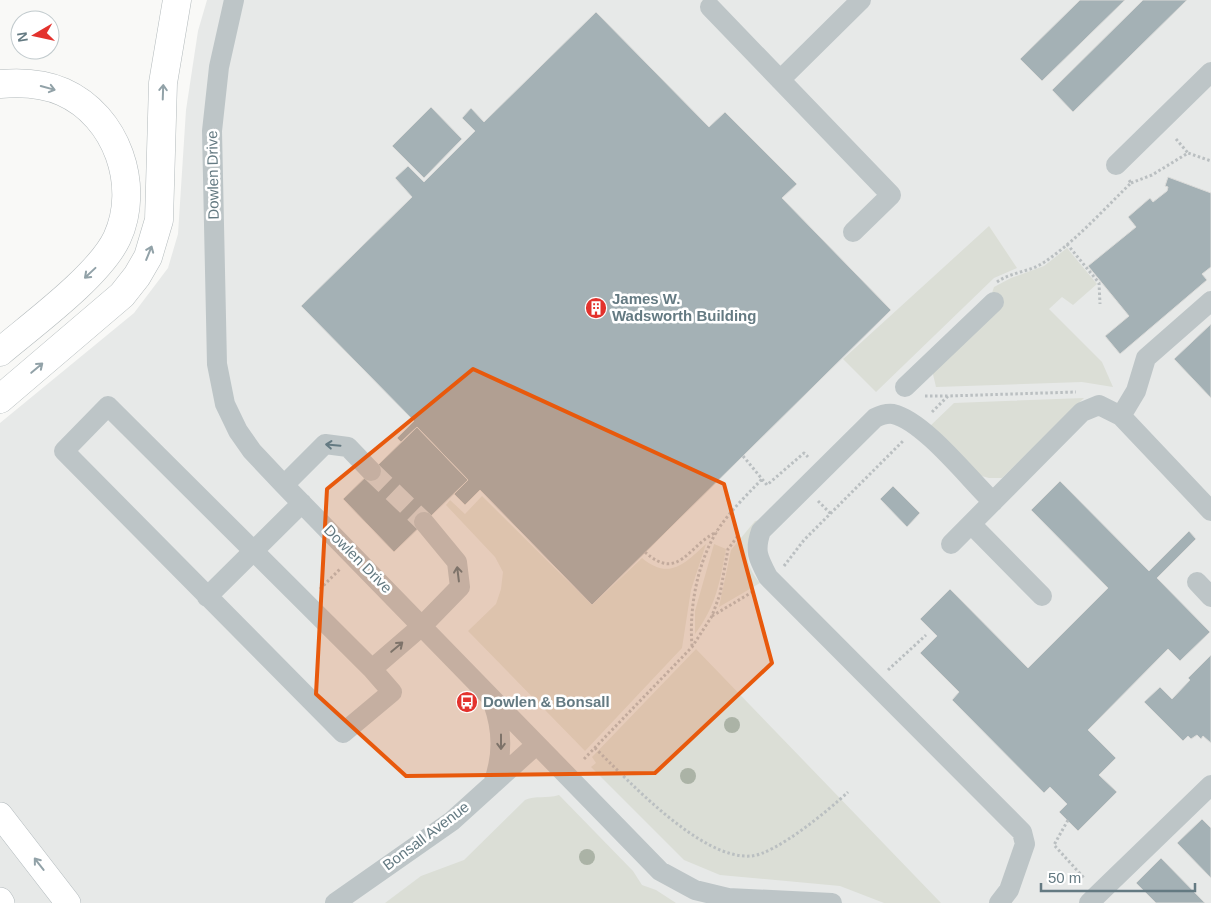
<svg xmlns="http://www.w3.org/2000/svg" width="1211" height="903" font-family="Arial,sans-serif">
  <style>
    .built { fill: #e7e9e8 }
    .green { fill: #dbded6 }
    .building { fill: #a4b1b5; stroke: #dbdbd9 }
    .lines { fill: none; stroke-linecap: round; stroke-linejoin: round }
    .minor-tunnel { stroke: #d4d9da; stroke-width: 20; stroke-dasharray: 20 10; stroke-linecap: butt }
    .major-casing { stroke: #b1b9bc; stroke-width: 26 }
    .highway-casing { stroke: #b3babc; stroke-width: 29 }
    .path { stroke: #babfc1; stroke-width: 3; stroke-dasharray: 2.5 2.5; stroke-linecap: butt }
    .minor { stroke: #bdc5c7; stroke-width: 20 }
    .major { stroke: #fff; stroke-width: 25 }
    .highway { stroke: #fff; stroke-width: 28 }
    .tree { fill: #abb3a6 }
    .oneway { stroke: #92a2a8 }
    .oneway2 { stroke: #647a82 }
    .marked { fill: #e8590c; fill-opacity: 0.2; stroke: #e8590c; stroke-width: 4; stroke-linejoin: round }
    .labels { text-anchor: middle; stroke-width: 5; stroke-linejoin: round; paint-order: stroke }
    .street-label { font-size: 15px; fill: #647a82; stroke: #fff }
    .poi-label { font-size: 15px; font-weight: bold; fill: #647a82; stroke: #fff; text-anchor: start }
  </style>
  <rect width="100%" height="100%" fill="#f9f9f7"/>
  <path class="built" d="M207 0H1211V903H0V423L134 313 168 268 178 234 186 110 198 31Z"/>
  <path class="green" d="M989 226 1017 268 994 278 876 392 843 359Z
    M1067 248 1097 284 1073 305 1062 297 1049 309 1102 362 1113 387 1082 382 936 387 932 370 992 293 994 287 1011 278 1044 266Z
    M1084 398 1002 478H989L974 474 928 428 954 403Z
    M482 496 592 605 642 558C670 581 685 563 706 544L691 590 682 648 585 751 468 631 496 604 501 589 503 572 495 557 446 505 450 500 465 514Z
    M760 520C744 541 742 563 760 583L719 607 731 550 755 521Z
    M714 544 726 549C720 582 716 606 695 634V611Z
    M696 649 941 903H884L840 886 720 875 684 860 591 767 596 763 592 757Z
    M559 795 633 871 642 885 656 890 676 903H385L421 876 464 860 525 800C536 795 546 799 559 795Z"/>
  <path class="building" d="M1080 0H1125L1042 81 1020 59Z
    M1143 0H1187L1073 112 1052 90Z
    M596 12 709 127 725 112 797 184 782 198 891 310 592 605 480 490 465 505 454 494 468 480 417 427 401 442 397 438 414 421 301 306 412 197 395 178 408 166 424 182 475 131 462 118 471 108 484 122Z
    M431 107 462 139 424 178 392 146Z
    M1168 177 1211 193V267L1202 274 1207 280 1120 354 1105 336 1129 316 1088 266 1136 227 1128 217 1150 198 1153 202 1167 191 1168 187 1165 186Z
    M1211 324V398L1174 359Z
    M417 427 468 480 394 552 343 499Z
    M1060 481 1149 571 1189 531 1196 539 1157 578 1210 632 1180 661 1168 649 1088 730 1116 758 1099 775 1117 792 1078 831 1059 812 1067 804 1050 787 1044 793 952 700 959 692 920 653 937 636 920 619 950 589 1028 668 1108 588 1031 510Z
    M893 486 920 513 907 527 880 499Z
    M1211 655V743L1203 736 1201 739 1197 735 1191 739 1188 736 1183 741 1144 702 1160 687 1172 699 1190 680 1188 678Z
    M1202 819 1211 828V878L1177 843Z
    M1161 858 1205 903H1156L1136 883Z"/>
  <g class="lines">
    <path class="minor-tunnel" d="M371 471 424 522"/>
    <g class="major-casing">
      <path id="major" d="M0 815 68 903
        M0 900 2 903"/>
    </g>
    <g class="highway-casing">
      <path id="highway" d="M0 84C22 82 43 83 63 92 117 116 141 186 117 238 99 276 33 324 0 352
        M0 399 122 295 137 276 148 257 159 220 163 83 177 0"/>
    </g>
    <path class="path" d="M1176 139 1188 153
      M1131 183 1152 175 1188 153 1211 161
      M1067 244 1099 283 1100 304
      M997 282C1011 272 1029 272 1043 263 1076 241 1103 210 1131 183L1129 180
      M925 396H948
      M932 412 948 396 1076 392
      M743 456 767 485 804 453 808 457
      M818 501 830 513
      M645 552C679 583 689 544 717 532
      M784 566 804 540 904 440
      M320 589 340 569
      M712 616 754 591
      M692 646C689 608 697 564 717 531 729 512 747 495 762 479
      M888 670 926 635
      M595 748C628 780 701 860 751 856 776 854 829 810 848 792
      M584 759 692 647 712 616 720 594 728 549 737 537
      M1068 820 1054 845 1085 879"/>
    <path class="minor" d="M234 0 219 67 212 131 217 364 225 404 238 431 252 451 284 485 660 871 695 890 728 898 832 903
      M710 7 891 195 853 232
      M780 80 861 0
      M1116 165 1211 72
      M905 387 994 302
      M108 406 372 669 392 692 343 733 64 451Z
      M1121 416 1136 391 1146 358 1211 301
      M284 485 325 444 348 447 371 471
      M993 502C969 479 924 421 893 414 886 413 881 415 875 418L761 531C754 551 758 558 768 577L1022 832 1025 844 1009 890 999 903
      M971 524 1042 596
      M951 544 1082 412 1099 405 1121 416 1211 511
      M1197 582 1211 597
      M207 597 302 503
      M372 669 423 625 460 587 457 562 424 522
      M493 784C503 756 503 731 493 703
      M335 903 452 821 536 745
      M1089 903 1211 785"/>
    <use href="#major" class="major"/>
    <use href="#highway" class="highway"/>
  </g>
  <g class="tree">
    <circle cx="732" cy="725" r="8"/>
    <circle cx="688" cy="776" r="8"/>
    <circle cx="587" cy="857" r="8"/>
  </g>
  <defs><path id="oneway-shaft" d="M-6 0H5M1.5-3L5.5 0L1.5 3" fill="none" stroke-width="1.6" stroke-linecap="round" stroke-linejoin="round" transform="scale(1.25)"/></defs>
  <g class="oneway">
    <use href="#oneway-shaft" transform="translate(48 88) rotate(15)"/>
    <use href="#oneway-shaft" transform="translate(163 92) rotate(-88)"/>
    <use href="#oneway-shaft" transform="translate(149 253) rotate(-68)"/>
    <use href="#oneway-shaft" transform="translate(90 273) rotate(137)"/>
    <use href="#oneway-shaft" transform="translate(37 368) rotate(-40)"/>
    <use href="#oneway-shaft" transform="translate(39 864) rotate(-128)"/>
  </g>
  <g class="oneway2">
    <use href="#oneway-shaft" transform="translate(333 445) rotate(-175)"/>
    <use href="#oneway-shaft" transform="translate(458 574) rotate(-97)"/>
    <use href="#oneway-shaft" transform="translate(397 647) rotate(-40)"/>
    <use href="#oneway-shaft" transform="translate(501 742) rotate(90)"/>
  </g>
  <path class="marked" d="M473 369 724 484 772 663 655 773 406 776 316 694 327 489Z"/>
  <defs>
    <g id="building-disc" transform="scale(1.125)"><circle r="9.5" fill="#e3322d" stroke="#fff"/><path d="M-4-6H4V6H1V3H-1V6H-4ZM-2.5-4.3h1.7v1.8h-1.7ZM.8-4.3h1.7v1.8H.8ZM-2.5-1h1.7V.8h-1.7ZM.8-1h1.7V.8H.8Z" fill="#fff"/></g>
    <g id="bus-disc" transform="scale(1.125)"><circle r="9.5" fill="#e3322d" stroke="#fff"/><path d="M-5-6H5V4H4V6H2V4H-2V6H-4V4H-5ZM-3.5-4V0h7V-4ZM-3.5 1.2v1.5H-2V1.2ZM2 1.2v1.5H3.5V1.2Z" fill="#fff"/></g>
  </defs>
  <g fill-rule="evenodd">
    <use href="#building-disc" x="596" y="308"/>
    <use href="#bus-disc" x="467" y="702"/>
  </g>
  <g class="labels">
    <g class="street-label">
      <text transform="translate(213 175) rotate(-91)" y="5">Dowlen Drive</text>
      <text transform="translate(358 559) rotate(45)" y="5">Dowlen Drive</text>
      <text transform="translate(426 836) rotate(-37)" y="5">Bonsall Avenue</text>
    </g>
    <g class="poi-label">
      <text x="612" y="304">James W.<tspan x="612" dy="17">Wadsworth Building</tspan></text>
      <text x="483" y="707">Dowlen &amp; Bonsall</text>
    </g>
  </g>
  <g transform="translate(35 35) rotate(261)"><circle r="24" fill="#ffffff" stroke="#c1cacd"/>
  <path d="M0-4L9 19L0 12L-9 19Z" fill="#e3322d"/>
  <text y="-8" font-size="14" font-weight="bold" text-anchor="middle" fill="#647a82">N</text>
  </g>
  <path d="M1041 883v8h154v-8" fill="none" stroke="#647a82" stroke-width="2.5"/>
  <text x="1048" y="883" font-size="15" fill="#647a82" stroke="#ffffff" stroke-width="4" paint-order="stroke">50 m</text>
</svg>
